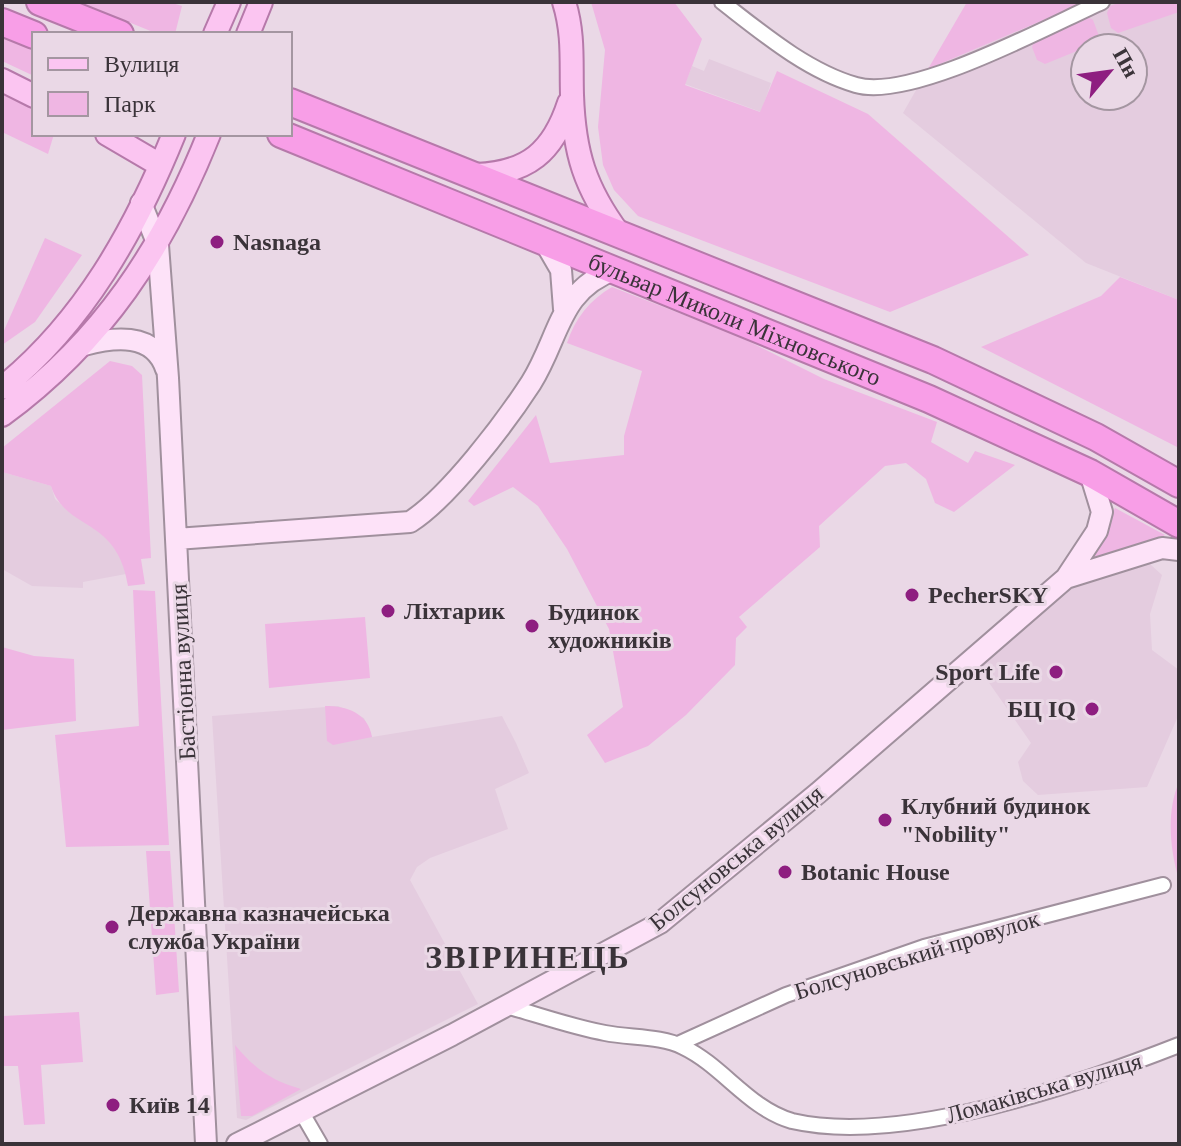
<svg xmlns="http://www.w3.org/2000/svg" width="1181" height="1146" font-family="'Times New Roman',serif">
  <style>
    .built { fill: #e4ccdf; fill-rule: evenodd }
    .green { fill: #efb6e3 }
    .lines { fill: none; stroke-linecap: round; stroke-linejoin: round }
    .street-casing { stroke: #a0909d; stroke-width: 18 }
    .secondary-casing { stroke: #a0909d; stroke-width: 24 }
    .primary-casing { stroke: #b679aa; stroke-width: 26 }
    .highway-casing { stroke: #b679aa; stroke-width: 30 }
    .street { stroke: #fff; stroke-width: 14 }
    .secondary { stroke: #fde2f8; stroke-width: 20 }
    .primary { stroke: #fbc5f1; stroke-width: 22 }
    .highway { stroke: #f89ee7; stroke-width: 26 }
    .poi-dot { fill: #8e1e80; stroke: #ead8e6; stroke-width: 3 }
    .labels { text-anchor: middle; stroke-width: 6; stroke-linejoin: round; paint-order: stroke }
    .poi-label { font-size: 24px; font-weight: bold; fill: #3a3339; stroke: #ead8e6; text-anchor: start }
    .street-label { font-size: 24px; fill: #3a3339; stroke: #ead8e6 }
    .district-label { font-size: 32px; font-weight: bold; letter-spacing: 2px; fill: #3a3339; stroke: #ead8e6 }
  </style>
  <rect width="100%" height="100%" fill="#ead8e6"/>
  <path class="built" d="M1086 2H1179V300L1086 263 903 113 928 69ZM1085 48H1133V96H1085Z
    M709 59 771 83 761 112 685 84 692 66 704 71Z
    M2 472 51 486 55 499 67 510 102 533 123 558 126 574 83 582V588L32 586 2 569Z
    M1126 564H1150L1162 575 1150 614 1152 650 1179 670V714L1147 787 1038 795 1023 781 1018 762 1031 743 978 667 1067 584Z
    M338 706 364 718 372 737 502 716 516 743 529 773 495 789 508 829 430 858 417 867 410 880 478 1004 246 1120 237 1118 212 716Z"/>
  <path class="green" d="M79 2H169L182 6 175 34H158Z
    M591 2H674L702 39 685 85 760 112 777 71 868 114 1029 255 890 312 638 216 614 190 603 165 598 127 605 50Z
    M967 2H1086L928 69Z
    M1121 2H1179V12L1118 33 1111 28 1107 13 1110 6Z
    M1086 16 1093 20 1099 36 1094 44 1045 64 1037 60 1032 47 1037 35Z
    M2 38 34 50V76L2 61Z
    M2 93 34 110V134H54L48 154 2 132Z
    M45 238 82 255 35 322 2 345V335Z
    M1120 277 1179 300V448L981 347 1101 296Z
    M612 287 738 336 824 379 937 422 931 442 968 463 975 451 1015 465 954 512 935 503 926 479 906 463 885 466 819 526 820 547 739 617 747 627 736 638 735 665 686 715 648 746 605 763 587 735 623 707 609 629 567 549 538 506 513 487 474 506 468 501 536 415 550 463 624 455V436L642 371 567 343C575 318 590 300 612 287Z
    M110 361 132 366 142 375 151 558 141 559 145 584 128 586C117 516 66 532 51 486L2 472V448Z
    M1115 508 1165 535 1150 543 1087 563Z
    M133 590 155 591 169 845 66 847 55 735 139 726Z
    M365 617 370 678 269 688 265 624Z
    M2 647 34 656 74 659 76 721 2 730Z
    M325 706C347 706 368 713 372 737L333 745 327 741Z
    M1179 782V880C1170 850 1166 812 1179 782Z
    M146 851H170L179 992 156 995Z
    M2 997 3 1016 79 1012 83 1062 41 1065 45 1124 24 1125 18 1066H2Z
    M235 1045C255 1069 272 1081 301 1089L252 1116H241Z"/>
  <g class="lines">
    <g class="street-casing">
      <path id="street" d="M722 2C762 33 807 71 856 85 911 101 1048 26 1102 2
        M506 1006C539 1015 572 1027 605 1033 630 1038 661 1036 683 1047 723 1066 748 1108 792 1121 900 1146 1077 1085 1179 1045
        M678 1044 786 995 924 947 1163 885
        M302 1113 320 1144"/>
    </g>
    <g class="secondary-casing">
      <path id="secondary" d="M141 203 158 245 168 378 206 1144
        M543 239 561 270 564 309
        M84 345C114 337 154 332 166 369
        M176 539 410 522C449 497 505 423 531 383 560 337 558 290 616 269
        M1066 578 1162 548 1179 550
        M237 1144 452 1035 660 923 818 793 1066 578 1097 531 1102 512 1090 473"/>
    </g>
    <g class="primary-casing">
      <path id="primary" d="M564 2C574 34 571 62 572 95 574 153 585 188 619 234
        M215 34 229 2
        M248 34 261 2
        M2 80 34 96
        M107 134 160 165
        M476 175C528 173 553 152 569 103
        M2 388C84 322 135 230 174 134
        M2 415C103 341 163 249 209 134"/>
    </g>
    <g class="highway-casing">
      <g id="highway">
        <path d="M40 2 120 34"/>
        <path d="M2 22 34 35"/>
        <path d="M290 102 933 360 1096 437 1179 484"/>
        <path id="s1" d="M281 134 929 399 1090 473 1179 524"/>
      </g>
    </g>
    <use href="#street" class="street"/>
    <use href="#secondary" class="secondary"/>
    <use href="#primary" class="primary"/>
    <use href="#highway" class="highway"/>
  </g>
  <g class="poi-dot">
    <circle cx="217" cy="242" r="8"/>
    <circle cx="912" cy="595" r="8"/>
    <circle cx="388" cy="611" r="8"/>
    <circle cx="532" cy="626" r="8"/>
    <circle cx="1056" cy="672" r="8"/>
    <circle cx="1092" cy="709" r="8"/>
    <circle cx="885" cy="820" r="8"/>
    <circle cx="785" cy="872" r="8"/>
    <circle cx="112" cy="927" r="8"/>
    <circle cx="113" cy="1105" r="8"/>
  </g>
  <g class="labels">
    <g class="poi-label">
      <text x="233" y="250">Nasnaga</text>
      <text x="928" y="603">PecherSKY</text>
      <text x="404" y="619">Ліхтарик</text>
      <text x="548" y="620">Будинок<tspan x="548" dy="28">художників</tspan></text>
      <text x="1040" y="680" text-anchor="end">Sport Life</text>
      <text x="1076" y="717" text-anchor="end">БЦ IQ</text>
      <text x="901" y="814">Клубний будинок<tspan x="901" dy="28">"Nobility"</tspan></text>
      <text x="801" y="880">Botanic House</text>
      <text x="128" y="921">Державна казначейська<tspan x="128" dy="28">служба України</tspan></text>
      <text x="129" y="1113">Київ 14</text>
    </g>
    <g class="street-label">
      <text dy="8" stroke="none"><textPath href="#s1" startOffset="490">бульвар Миколи Міхновського</textPath></text>
      <text transform="translate(183 672) rotate(-93)" y="8">Бастіонна вулиця</text>
      <text transform="translate(736 858) rotate(-39)" y="8">Болсуновська вулиця</text>
      <text transform="translate(917 955) rotate(-17)" y="8">Болсуновський провулок</text>
      <text transform="translate(1044 1088) rotate(-16)" y="8">Ломаківська вулиця</text>
    </g>
    <g class="district-label">
      <text x="528" y="968">ЗВІРИНЕЦЬ</text>
    </g>
  </g>
  <rect width="1181" height="1146" fill="none" stroke="#3a3339" stroke-width="8"/>
  <rect x="32" y="32" width="260" height="104" fill="#ead8e6" stroke="#a496a1" stroke-width="2"/>
  <rect x="48" y="58" width="40" height="12" fill="#fbc5f1" stroke="#a496a1" stroke-width="2"/>
  <text x="104" y="72" font-size="24" fill="#3a3339">Вулиця</text>
  <rect x="48" y="92" width="40" height="24" fill="#efb6e3" stroke="#a496a1" stroke-width="2"/>
  <text x="104" y="112" font-size="24" fill="#3a3339">Парк</text>
  <g transform="translate(1109 72) rotate(61)"><circle r="38" fill="#ead8e6" stroke="#a496a1" stroke-width="2"/>
  <path d="M0-6L14 30L0 20L-14 30Z" fill="#8e1e80"/>
  <text y="-12" font-size="22" font-weight="bold" text-anchor="middle" fill="#3a3339">Пн</text>
  </g>
</svg>
